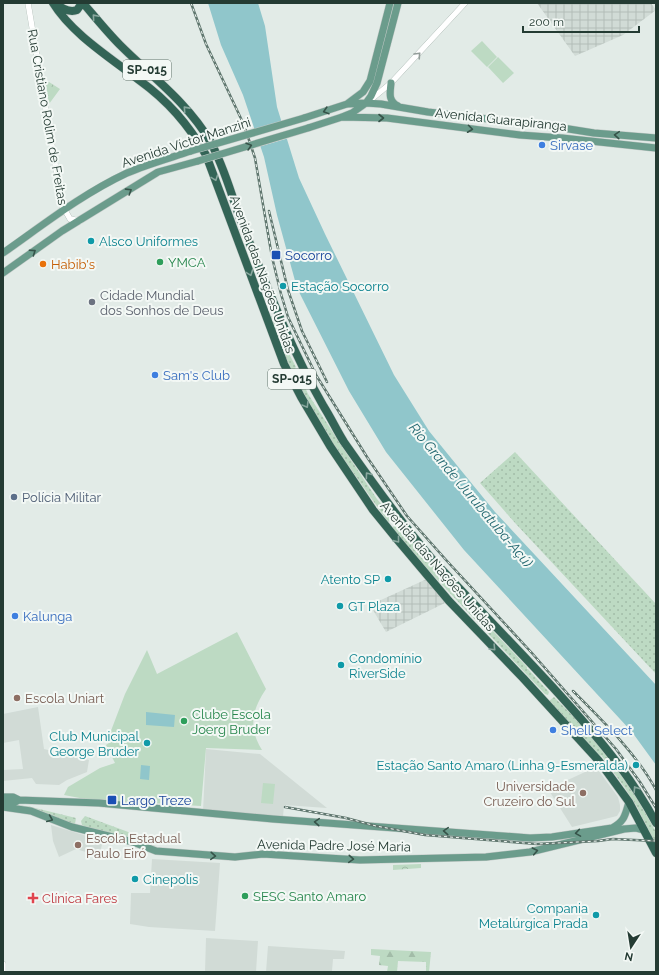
<svg xmlns="http://www.w3.org/2000/svg" width="659" height="975" font-family="Raleway,sans-serif">
  <style>
    .built { fill: #d1dbd6 }
    .industrial { fill: url(#industrial-grid) }
    .grass { fill: url(#grass-dots) }
    .forest { fill: url(#forest-firs) }
    .park { fill: url(#park-crowns) }
    .garden { fill: #bddac3 }
    .water { fill: #90c6cb }
    .pier { fill: #e2ebe7 }
    .lines { fill: none; stroke-linecap: round; stroke-linejoin: round }
    .minor-casing { stroke: #a5b3ad; stroke-width: 6 }
    .major-casing { stroke: #c2c8c6; stroke-width: 8 }
    .highway-casing { stroke: #c2c8c6; stroke-width: 9 }
    .minor { stroke: #fff; stroke-width: 5.5 }
    .major { stroke: #6b9c8c; stroke-width: 7 }
    .highway { stroke: #336456; stroke-width: 8 }
    .rail-casing { stroke: #5f766e; stroke-width: 2.5 }
    .rail { stroke: #f3f8f5; stroke-width: 1; stroke-dasharray: 3; stroke-linecap: butt }
    .major-bridge-casing { stroke: #c2c8c6; stroke-width: 8; stroke-linecap: butt }
    .major-bridge { stroke: #6b9c8c; stroke-width: 7 }
    .oneway { stroke: #89a79e }
    .oneway2 { stroke: #929d99 }
    .oneway3 { stroke: #365349 }
    .shop-dot { fill: #3f7fe0; stroke: #f3f8f5; stroke-width: 1.5 }
    .culture-dot { fill: #0f9aa8; stroke: #f3f8f5; stroke-width: 1.5 }
    .transit-dot { fill: #1a4fb4; stroke: #f3f8f5; stroke-width: 1.5 }
    .leisure-dot { fill: #2e9e5b; stroke: #f3f8f5; stroke-width: 1.5 }
    .food-dot { fill: #e8710a; stroke: #f3f8f5; stroke-width: 1.5 }
    .worship-dot { fill: #6b7280; stroke: #f3f8f5; stroke-width: 1.5 }
    .service-dot { fill: #5c6f8a; stroke: #f3f8f5; stroke-width: 1.5 }
    .education-dot { fill: #8d6e63; stroke: #f3f8f5; stroke-width: 1.5 }
    .health-dot { fill: #e0444e; stroke: #f3f8f5; stroke-width: 1.5 }
    .labels { text-anchor: middle; stroke-width: 4; stroke-linejoin: round; paint-order: stroke }
    .shield { fill: #f3f8f5; stroke: #62746d; stroke-width: 1 }
    .shield-label { font-size: 12px; font-weight: bold; fill: #243b33 }
    .street-label { font-size: 13px; fill: #243b33; stroke: #f3f8f5 }
    .shop-label { font-size: 13px; fill: #366cbe; stroke: #f3f8f5; text-anchor: start }
    .culture-label { font-size: 13px; fill: #0d838f; stroke: #f3f8f5; text-anchor: start }
    .transit-label { font-size: 13px; fill: #164399; stroke: #f3f8f5; text-anchor: start }
    .leisure-label { font-size: 13px; fill: #27864d; stroke: #f3f8f5; text-anchor: start }
    .food-label { font-size: 13px; fill: #c56008; stroke: #f3f8f5; text-anchor: start }
    .worship-label { font-size: 13px; fill: #5b616d; stroke: #f3f8f5; text-anchor: start }
    .service-label { font-size: 13px; fill: #4e5e75; stroke: #f3f8f5; text-anchor: start }
    .education-label { font-size: 13px; fill: #785e54; stroke: #f3f8f5; text-anchor: start }
    .health-label { font-size: 13px; fill: #be3a42; stroke: #f3f8f5; text-anchor: start }
    .water-label { font-size: 14px; font-style: italic; fill: #246971; stroke: #f3f8f5 }
  </style>
  <defs>
    <pattern id="industrial-grid" width="8" height="8" patternUnits="userSpaceOnUse"><rect width="8" height="8" fill="#d1dbd6"/><path d="M0 4h8M4 0v8" fill="none" stroke="#b3bdb8"/></pattern>
    <pattern id="grass-dots" width="8" height="8" patternUnits="userSpaceOnUse"><rect width="8" height="8" fill="#bddac3"/><path d="M2 2h.1M6 6h.1" fill="none" stroke="#a2bca8" stroke-width="1.8" stroke-linecap="round"/></pattern>
    <pattern id="forest-firs" width="22" height="20" patternUnits="userSpaceOnUse"><rect width="22" height="20" fill="#bddac3"/><path d="M5 1l3.5 6h-7zM16 11l3.5 6h-7z" fill="#a2bca8"/></pattern>
    <pattern id="park-crowns" width="20" height="18" patternUnits="userSpaceOnUse"><rect width="20" height="18" fill="#bddac3"/><path d="M2 6a3 3 0 1 1 6 0M12 15a3 3 0 1 1 6 0" fill="none" stroke="#a2bca8"/></pattern>
  </defs>
  <rect width="100%" height="100%" fill="#e2ebe7"/>
  <path class="built" d="M38 707 44 749 89 760 87 772 67 780 59 785 36 784 32 778 3 781V770L23 769 19 740 3 743V714Z
    M206 749 260 754 327 808 284 805 283 817 203 812Z
    M596 767 618 797 620 805V811L617 816 572 827 548 789Z
    M51 825 103 841 99 856 76 849 59 857 53 841Z
    M152 859 220 863 215 931 149 927 130 924 131 893H150Z
    M206 938 258 941 256 972H205Z
    M268 946 345 951 344 959H333L332 971 349 972H266Z"/>
  <path class="industrial" d="M537 3H651L656 10 623 35 575 56Z
    M429 578 449 601 386 632 370 605Z"/>
  <path class="grass" d="M270 316 275 317 277 326 280 329 279 330 284 339 286 348 296 367 295 368 301 378 308 394 345 451 377 499 394 519 388 522 329 438 328 434 308 402 293 374 286 358Z
    M515 452 656 604V674L516 524 480 483Z
    M397 523 439 573V577L458 597H461L462 600H464L527 667V669H528L549 692 548 695 545 694 431 573 393 529V527Z
    M554 697 582 725 609 758 633 791 656 832V845L637 807 625 788 601 755 600 756 549 701Z
    M3 805 27 806 76 818 75 824 64 821 37 809Z
    M85 816 131 833V835L158 847 120 834 106 832 84 826 82 825 81 821Z"/>
  <path class="forest" d="M371 949 431 952 429 972H426V962L398 961 397 972H387L388 966 379 965 380 956 371 955Z"/>
  <path class="park" d="M47 82H49L60 89 49 104 46 85Z
    M421 864V868L393 870V865Z"/>
  <path class="garden" d="M482 41 497 57 487 67 471 51Z
    M498 57 514 73 503 83 488 67Z
    M237 632 266 689C252 710 248 728 262 750L206 748 201 806 85 799 64 795 68 787 100 768 115 763 106 745 109 743V736L125 694 147 650 157 674Z
    M263 783 275 784 273 804 261 803Z"/>
  <path class="water" d="M208 3H258L265 26 277 107 299 178 325 234 394 375 429 431 495 512 656 685V765L632 732 464 550 386 452 349 391 297 288 277 215 264 157 243 95 221 45Z
    M146 712 175 715 174 727 146 725Z
    M141 765 150 766 149 780 140 779Z"/>
  <path class="pier" d="M283 122 289 138 258 147 253 131Z"/>
  <g class="lines">
    <g class="minor-casing">
      <path id="minor" d="M28 3 62 205 70 219 80 221
        M368 102 391 83 465 3
        M3 964V972"/>
    </g>
    <g class="major-casing">
      <path id="major" d="M391 83C390 93 388 101 398 106
        M347 104 363 92 370 81 390 3
        M342 117 387 118 520 135 562 138 656 148
        M304 118 347 104 366 103 381 104 428 112 550 126 594 133 656 138
        M308 128 342 117 352 113 366 103 371 96 377 83 398 3
        M3 253C43 225 82 194 127 173 148 164 170 158 191 151
        M3 273 62 231 158 172 198 161
        M3 797H13L19 800
        M3 802 13 803 19 800 99 803 273 819 530 838 552 837 612 828C625 821 625 815 629 802
        M3 807 31 811 72 827 133 842 156 851 235 857 263 854 360 860 486 857 530 852 624 829 636 828 644 830"/>
    </g>
    <g class="highway-casing">
      <path id="highway" d="M53 3C72 34 111 58 139 80 168 101 188 124 206 155L284 364 301 397 330 446 373 510 395 537 449 601 523 678 599 761 629 802 656 853
        M55 3C61 8 69 13 77 10L82 3
        M83 3C95 17 107 32 120 45 151 76 187 102 210 141 224 166 231 194 241 221 266 284 290 348 324 407 331 418 337 431 344 442 372 482 401 523 433 560 474 605 517 648 558 693 595 734 630 774 656 823"/>
    </g>
    <use href="#minor" class="minor"/>
    <use href="#major" class="major"/>
    <use href="#highway" class="highway"/>
    <g class="rail-casing">
      <path id="rail" d="M191 3 206 44 244 125 255 158 272 257 281 294 288 317 316 375 367 457 407 516 447 561 531 652 616 749 640 782 656 808
        M269 211 288 290 302 331 327 382
        M573 691C601 719 637 754 656 790
        M285 807 346 818 376 826 425 835 537 844 598 841 613 839 656 841"/>
    </g>
    <use href="#rail" class="rail"/>
    <g class="major-bridge-casing">
      <path id="major-bridge" d="M191 151 304 118
        M198 161 308 128"/>
    </g>
    <use href="#major-bridge" class="major-bridge"/>
  </g>
  <defs><path id="oneway-chevron" d="M-2-3.5L2.5 0L-2 3.5" fill="none" stroke-width="1.6" stroke-linecap="round" stroke-linejoin="round"/></defs>
  <g class="oneway">
    <use href="#oneway-chevron" transform="translate(95 17) rotate(-131)"/>
    <use href="#oneway-chevron" transform="translate(186 109) rotate(-132)"/>
    <use href="#oneway-chevron" transform="translate(215 178) rotate(70)"/>
    <use href="#oneway-chevron" transform="translate(250 273) rotate(70)"/>
    <use href="#oneway-chevron" transform="translate(306 405) rotate(59)"/>
    <use href="#oneway-chevron" transform="translate(368 475) rotate(-126)"/>
    <use href="#oneway-chevron" transform="translate(397 540) rotate(51)"/>
    <use href="#oneway-chevron" transform="translate(493 648) rotate(46)"/>
    <use href="#oneway-chevron" transform="translate(636 789) rotate(-123)"/>
  </g>
  <use class="oneway2" href="#oneway-chevron" transform="translate(418 55) rotate(-47)"/>
  <g class="oneway3">
    <use href="#oneway-chevron" transform="translate(326 111) rotate(163)"/>
    <use href="#oneway-chevron" transform="translate(381 118)"/>
    <use href="#oneway-chevron" transform="translate(470 129) rotate(7)"/>
    <use href="#oneway-chevron" transform="translate(617 135) rotate(-176)"/>
    <use href="#oneway-chevron" transform="translate(249 146) rotate(-16)"/>
    <use href="#oneway-chevron" transform="translate(129 191) rotate(-32)"/>
    <use href="#oneway-chevron" transform="translate(33 252) rotate(-34)"/>
    <use href="#oneway-chevron" transform="translate(50 819) rotate(23)"/>
    <use href="#oneway-chevron" transform="translate(317 822) rotate(-176)"/>
    <use href="#oneway-chevron" transform="translate(446 831) rotate(-176)"/>
    <use href="#oneway-chevron" transform="translate(578 833) rotate(171)"/>
    <use href="#oneway-chevron" transform="translate(535 851) rotate(-11)"/>
    <use href="#oneway-chevron" transform="translate(213 856) rotate(4)"/>
    <use href="#oneway-chevron" transform="translate(351 859) rotate(4)"/>
  </g>
  <g class="shop-dot">
    <circle cx="542" cy="145" r="4"/>
    <circle cx="155" cy="375" r="4"/>
    <circle cx="15" cy="616" r="4"/>
    <circle cx="553" cy="730" r="4"/>
  </g>
  <g class="culture-dot">
    <circle cx="91" cy="241" r="4"/>
    <circle cx="283" cy="286" r="4"/>
    <circle cx="388" cy="579" r="4"/>
    <circle cx="340" cy="606" r="4"/>
    <circle cx="341" cy="665" r="4"/>
    <circle cx="147" cy="743" r="4"/>
    <circle cx="636" cy="765" r="4"/>
    <circle cx="135" cy="879" r="4"/>
    <circle cx="596" cy="915" r="4"/>
  </g>
  <g class="transit-dot">
    <rect x="271" y="250" width="10" height="10" rx="2"/>
    <rect x="107" y="795" width="10" height="10" rx="2"/>
  </g>
  <g class="leisure-dot">
    <circle cx="160" cy="262" r="4"/>
    <circle cx="184" cy="721" r="4"/>
    <circle cx="245" cy="896" r="4"/>
  </g>
  <circle class="food-dot" cx="43" cy="264" r="4"/>
  <circle class="worship-dot" cx="92" cy="302" r="4"/>
  <circle class="service-dot" cx="14" cy="497" r="4"/>
  <g class="education-dot">
    <circle cx="17" cy="698" r="4"/>
    <circle cx="583" cy="793" r="4"/>
    <circle cx="78" cy="845" r="4"/>
  </g>
  <path class="health-dot" d="M31 892h4v4h4v4h-4v4h-4v-4h-4v-4h4z"/>
  <g class="labels">
    <g class="shield">
      <rect x="123" y="60" width="48" height="20" rx="3"/>
      <rect x="268" y="369" width="48" height="20" rx="3"/>
    </g>
    <g class="shield-label">
      <text x="147" y="74">SP-015</text>
      <text x="292" y="383">SP-015</text>
    </g>
    <g class="street-label">
      <text transform="translate(48 117) rotate(80)" y="5">Rua Cristiano Rolim de Freitas</text>
      <text transform="translate(501 119) rotate(6)" y="5">Avenida Guarapiranga</text>
      <text transform="translate(186 142) rotate(-18)" y="5">Avenida Víctor Manzini</text>
      <text transform="translate(263 274) rotate(70)" y="5">Avenida das Nações Unidas</text>
      <text transform="translate(438 566) rotate(49)" y="5">Avenida das Nações Unidas</text>
      <text transform="translate(334 845) rotate(1)" y="5">Avenida Padre José Maria</text>
    </g>
    <g class="shop-label">
      <text x="550" y="150">Sirvase</text>
      <text x="163" y="380">Sam's Club</text>
      <text x="23" y="621">Kalunga</text>
      <text x="561" y="735">Shell Select</text>
    </g>
    <g class="culture-label">
      <text x="99" y="246">Alsco Uniformes</text>
      <text x="291" y="291">Estação Socorro</text>
      <text x="380" y="584" text-anchor="end">Atento SP</text>
      <text x="348" y="611">GT Plaza</text>
      <text x="349" y="663">Condomínio<tspan x="349" dy="15">RiverSide</tspan></text>
      <text x="139" y="741" text-anchor="end">Club Municipal<tspan x="139" dy="15">George Bruder</tspan></text>
      <text x="628" y="770" text-anchor="end">Estação Santo Amaro (Linha 9-Esmeralda)</text>
      <text x="143" y="884">Cinepolis</text>
      <text x="588" y="913" text-anchor="end">Compania<tspan x="588" dy="15">Metalúrgica Prada</tspan></text>
    </g>
    <g class="transit-label">
      <text x="285" y="260">Socorro</text>
      <text x="121" y="805">Largo Treze</text>
    </g>
    <g class="leisure-label">
      <text x="168" y="267">YMCA</text>
      <text x="192" y="719">Clube Escola<tspan x="192" dy="15">Joerg Bruder</tspan></text>
      <text x="253" y="901">SESC Santo Amaro</text>
    </g>
    <g class="food-label">
      <text x="51" y="269">Habib's</text>
    </g>
    <g class="worship-label">
      <text x="100" y="300">Cidade Mundial<tspan x="100" dy="15">dos Sonhos de Deus</tspan></text>
    </g>
    <g class="service-label">
      <text x="22" y="502">Polícia Militar</text>
    </g>
    <g class="education-label">
      <text x="25" y="703">Escola Uniart</text>
      <text x="575" y="791" text-anchor="end">Universidade<tspan x="575" dy="15">Cruzeiro do Sul</tspan></text>
      <text x="86" y="843">Escola Estadual<tspan x="86" dy="15">Paulo Eiró</tspan></text>
    </g>
    <g class="health-label">
      <text x="42" y="903">Clínica Fares</text>
    </g>
    <g class="water-label">
      <text transform="translate(471 495) rotate(50)" y="5">Rio Grande (Jurubatuba-Açú)</text>
    </g>
  </g>
  <rect width="659" height="975" fill="none" stroke="#243b33" stroke-width="8"/>
  <g transform="translate(631 947) rotate(192)" stroke="#f3f8f5" stroke-width="3" paint-order="stroke">
  <path d="M0-3L7 15L0 10L-7 15Z" fill="#243b33"/>
  <text y="-6" font-size="11" font-weight="bold" text-anchor="middle" fill="#243b33">N</text>
  </g>
  <path d="M523 26v6h116v-6" fill="none" stroke="#243b33" stroke-width="2"/>
  <text x="529" y="26" font-size="12" fill="#243b33" stroke="#f3f8f5" stroke-width="3" paint-order="stroke">200 m</text>
</svg>
